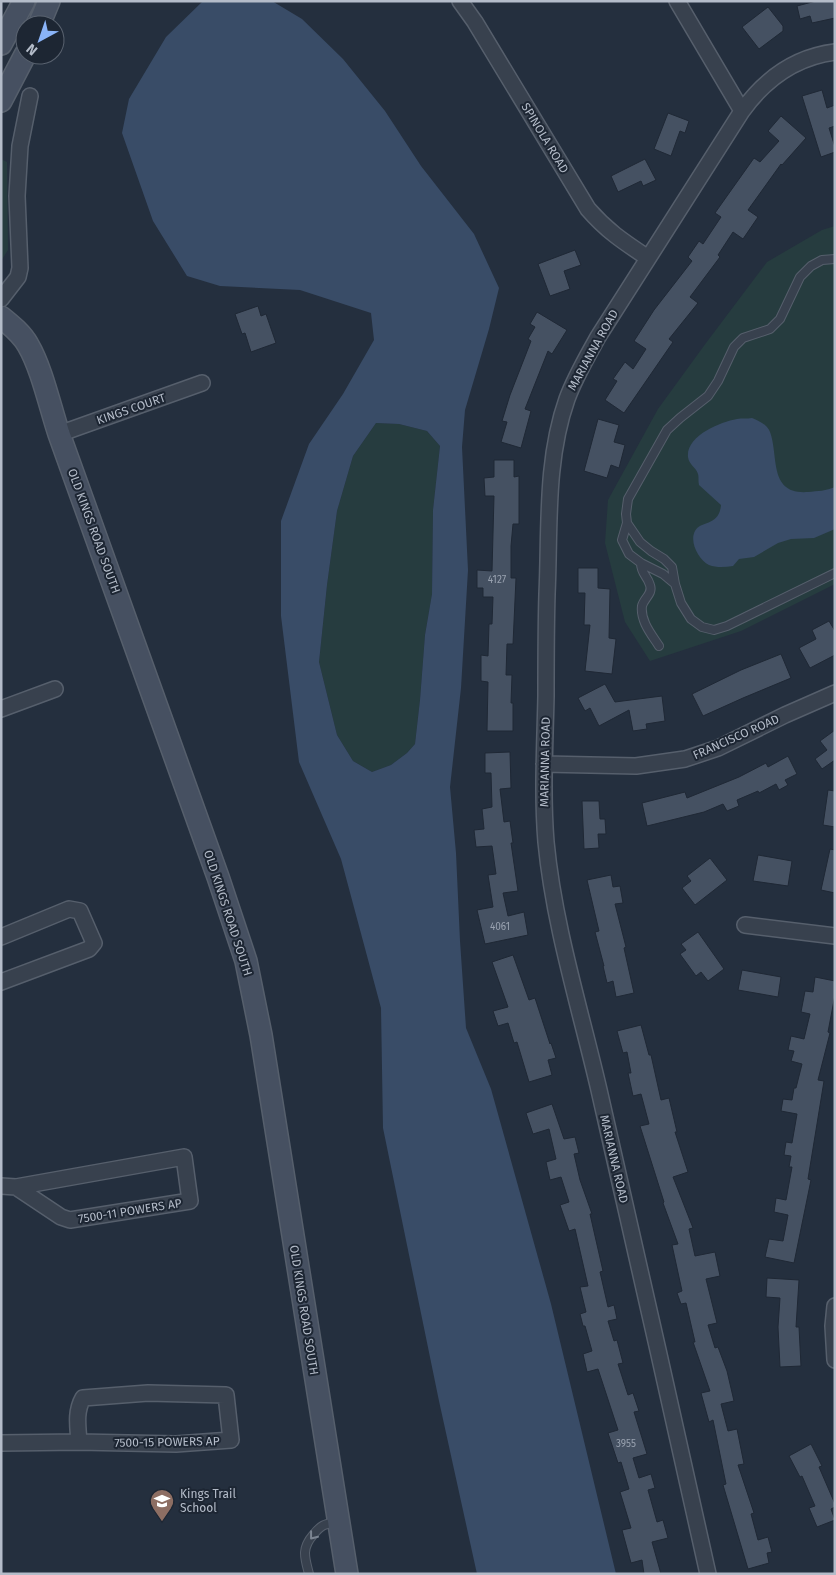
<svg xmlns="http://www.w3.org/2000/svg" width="836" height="1575" font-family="'Fira Sans',sans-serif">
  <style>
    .green { fill: #263c3f }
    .water { fill: #394c67; fill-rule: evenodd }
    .building { fill: #455162; stroke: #1f2835 }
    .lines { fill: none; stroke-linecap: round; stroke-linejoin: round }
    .lane-casing { stroke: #565f6c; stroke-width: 10 }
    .street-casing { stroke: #565f6c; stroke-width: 18 }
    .secondary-casing { stroke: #565f6c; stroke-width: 24 }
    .lane { stroke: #38414e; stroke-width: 8 }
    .street { stroke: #38414e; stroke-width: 15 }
    .secondary { stroke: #465061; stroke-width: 21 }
    .oneway { stroke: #7c8592 }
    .labels { text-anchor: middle; stroke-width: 4; stroke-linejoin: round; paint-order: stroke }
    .number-label { font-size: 10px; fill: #98a1af }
    .street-label { font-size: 12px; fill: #b4bcc9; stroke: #1d2633 }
    .poi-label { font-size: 12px; fill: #b4bcc9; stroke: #1d2633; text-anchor: start }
  </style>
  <rect width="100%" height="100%" fill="#242f3e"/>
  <path class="green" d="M1 159 7 162 8 250 1 261Z
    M835 226V584L741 631 650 661 625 622 605 543 608 500 658 409 706 343 767 262 822 230Z
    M376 423 399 424 427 431 440 446 433 510 432 594 425 635 420 700 415 744 407 753 391 765 372 772 353 761 337 735 319 662 327 585 337 511 353 456Z"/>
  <path class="water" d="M203 1H272L302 19 343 59 385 111 421 166 474 234 499 288 489 329 465 410 462 447 468 570 461 688 450 787 456 853 460 941 466 1028 491 1089 551 1304 616 1574H477L439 1401 383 1128 381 1008 341 859 299 762 281 616V521L309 444 343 394 374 340 371 313 300 290 220 286 187 276 153 221 122 133 129 99 166 37ZM376 423 399 424 427 431 440 446 433 510 432 594 425 635 420 700 415 744 407 753 391 765 372 772 353 761 337 735 319 662 327 585 337 511 353 456Z
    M752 418C759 421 768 425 770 432 779 456 768 495 808 492 818 491 826 491 835 487V529L814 538 791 539 778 543 754 557 739 559 733 566C725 567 717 568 709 565 699 560 689 542 695 531 701 520 719 527 721 505L699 485C698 481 699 477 698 474 696 467 689 465 688 457 686 436 720 422 737 419 742 418 747 419 752 418Z"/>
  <path class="building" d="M816 1H835V18L812 23 810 16 800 19 797 6Z
    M768 7 783 26V31L759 49 742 27Z
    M822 90 827 108 835 105V126L829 128 835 147V152L821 157 802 96Z
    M668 113 689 121 685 133 680 131 671 156 654 149Z
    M781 116 806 138 782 165 781 164 748 210 758 217 743 239 733 232 718 255 720 257 690 297 698 303 669 339 673 342 624 413 605 400 617 381 613 379 625 362 633 369 646 349 634 341 654 310 692 261 688 257 699 241 703 244 721 217 715 213 727 196 754 158 760 162 779 141 768 131Z
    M645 159 656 180 643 186 641 181 618 192 611 176Z
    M575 250 581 265 564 271 570 289 550 296 538 264Z
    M258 306 261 316 266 314 276 343 251 352 245 333 242 334 235 314Z
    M537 312 567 330 552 354 548 351 525 409 531 411 521 448 501 442 507 422 502 421 510 395 531 341 528 339 535 327 530 324Z
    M598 419 619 425 614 442 625 445 619 468 611 465 607 478 584 471Z
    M494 460H514V477L519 476V524H513L511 546V578H516L513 644H507L506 675H512L511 703H513V731H487L488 682 481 681V655L488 656 489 624H492L493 597H483V588H477V570L492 571 494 496H485L484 478 494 477Z
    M578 568H598V588L610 589 609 638 616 639 612 674 585 671 590 625H584L585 593H578Z
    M829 621 835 631V655L810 668 799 648 816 639 812 630Z
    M781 654 791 678 743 698 703 716 692 694 741 670Z
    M605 684 615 702 662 696 665 721 646 724 647 729 633 731 629 710 599 726 590 708 585 711 578 698Z
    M835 730V760L822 769 815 759 827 750 820 741Z
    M510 752 511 788 500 789 504 822 510 821 513 843H511L518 891 503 893 508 916 524 912 528 935 485 944 477 910 493 907 488 875 496 874 492 846 476 847 474 830 484 829 482 809 492 807 491 773H485V753Z
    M788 756 797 774 785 780 788 785 779 790 776 784 759 793 758 791 737 800 739 806 727 811 723 804 704 812 647 826 642 803 685 792 687 798 739 777 766 763 768 767Z
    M828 790 835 791V827L823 825Z
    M582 801H599L600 819H605L606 834H598L599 848 584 849Z
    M830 849 835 850V893L821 890Z
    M758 855 792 861 788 886 753 881Z
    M710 858 727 880 695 905 682 888 691 881 687 876Z
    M611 875 613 887 620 886 623 903 615 904 626 947 624 948 634 993 616 997 613 981 607 983 603 966H604L595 932 599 931 587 880Z
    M698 932 724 969 708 981 701 972 696 976 680 954 686 950 681 944Z
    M513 955 529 1000 535 998 550 1044 551 1043 556 1058 548 1060 552 1075 529 1082 517 1042 514 1043 508 1023 498 1026 493 1011 508 1007 492 962Z
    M742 970 781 977 778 997 738 990Z
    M815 977 835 981V995L828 1032 830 1033 818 1080 824 1081 808 1179 811 1180 794 1263 765 1257 769 1239 783 1241 788 1215 774 1212 776 1198 786 1200 792 1167H789L791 1156 784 1155 786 1142 792 1143 797 1114 781 1111 783 1099 792 1100 794 1088H796L802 1064 791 1061 794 1051 788 1050 791 1036 804 1039 810 1014 801 1012 805 991 813 992Z
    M641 1025 649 1055H651L661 1100 669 1098 677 1132H675L688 1172 673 1177 693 1228 689 1229 695 1256 715 1252 720 1276 706 1279 717 1323 708 1325 715 1348 718 1347 727 1371 734 1401 721 1404 728 1431 737 1429 744 1464 738 1465 754 1513 751 1514 758 1540 768 1537 772 1552 767 1553 769 1563 748 1569 723 1485 726 1484 713 1420 709 1422 701 1393 710 1391 693 1342H695L686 1303 681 1304 677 1293 682 1291 672 1245 678 1244 663 1203 664 1202 640 1126 649 1124 641 1094 633 1096 628 1073H631L627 1052 623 1053 617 1031Z
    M552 1104 564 1139 575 1137 579 1153 574 1154 580 1180 592 1214H590L603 1271 600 1272 608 1307 614 1305 617 1319 608 1321 614 1341 617 1340 623 1363 618 1364 628 1395 633 1393 639 1411 634 1412 647 1454 633 1458 639 1478 651 1474 655 1488 648 1490 657 1522 663 1520 668 1538 652 1542 661 1574H644L642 1560 631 1563 622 1530 631 1528 620 1492 629 1489 621 1462 618 1463 608 1433 618 1430 598 1369 587 1372 583 1354 592 1351 585 1326H583L580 1314 586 1312 580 1287 588 1286 575 1229 569 1231 560 1205 569 1202 561 1177 550 1180 546 1162 556 1159 549 1129 533 1134 526 1113Z
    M767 1278 799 1280 796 1327H799L801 1366 780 1367 778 1327 780 1298 766 1297Z
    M811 1444 822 1466 819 1467 835 1504V1507L831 1509 835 1520 817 1527 809 1508 815 1506 802 1476 800 1477 789 1456Z"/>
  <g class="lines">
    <g class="lane-casing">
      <path id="lane" d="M835 259 822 260 811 266 800 277 780 319 770 329 743 338 734 347 718 381 708 396 680 418 667 430 628 499 626 514 627 523 640 542 651 551 664 559 672 567 675 584 681 603 691 619 702 627 714 630 727 626 835 573
        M627 523 622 540 629 554 641 563 663 574 675 584
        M641 563C641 574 647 575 650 585 653 594 644 598 642 606 640 621 652 635 659 646
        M309 1574C305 1558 301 1549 313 1535 321 1525 324 1524 337 1522"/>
    </g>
    <g class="street-casing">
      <path id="street" d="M460 1 475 22 588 209C607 231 624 242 648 258
        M677 1 742 111
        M1 299 18 277 20 268 17 196 20 146 30 96
        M59 434 202 383
        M1 709 55 689
        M544 764 636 766 685 759 718 748 785 715 835 693
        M745 925 835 936
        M1 937 69 909 80 911 94 943 89 949 1 982
        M184 1157 190 1201 70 1220 61 1217 16 1187Z
        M1 1186 16 1187
        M835 1306 833 1326 835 1360
        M148 1393 226 1395 231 1440 176 1444 79 1442C78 1427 75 1412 83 1398Z
        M1 1443 79 1442
        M708 1574C673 1412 635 1252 599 1090 580 1008 554 926 546 842 542 793 545 745 546 696 546 662 546 628 547 594 550 530 545 461 567 399 575 377 587 357 598 337L742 111C765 79 795 57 835 52"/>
    </g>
    <g class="secondary-casing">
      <path id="secondary" d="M39 25 49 1
        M1 44 24 1
        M1 101 25 55
        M1 317C11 325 22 334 28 345 42 369 50 407 59 434L218 877 246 961 261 1035 347 1574"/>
    </g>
    <use href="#lane" class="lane"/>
    <use href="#street" class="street"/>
    <use href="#secondary" class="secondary"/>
  </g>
  <defs><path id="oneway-chevron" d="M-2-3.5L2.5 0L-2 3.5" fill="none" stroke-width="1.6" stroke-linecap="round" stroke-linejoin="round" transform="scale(1.25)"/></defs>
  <use class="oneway" href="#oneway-chevron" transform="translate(313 1536) rotate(128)"/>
  <defs>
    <g id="school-pin" transform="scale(1.25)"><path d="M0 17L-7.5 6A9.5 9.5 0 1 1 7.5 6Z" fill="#8d6e63" stroke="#1d2633"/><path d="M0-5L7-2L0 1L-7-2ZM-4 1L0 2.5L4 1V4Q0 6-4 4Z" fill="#fff"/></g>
  </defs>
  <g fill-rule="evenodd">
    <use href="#school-pin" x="162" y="1501"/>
  </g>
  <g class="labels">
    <g class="number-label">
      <text x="497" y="583">4127</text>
      <text x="500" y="930">4061</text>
      <text x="626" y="1447">3955</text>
    </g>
    <g class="street-label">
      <text transform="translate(545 138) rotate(59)" y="4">SPINOLA ROAD</text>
      <text transform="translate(593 350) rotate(-61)" y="4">MARIANNA ROAD</text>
      <text transform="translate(131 409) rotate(-19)" y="4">KINGS COURT</text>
      <text transform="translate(94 531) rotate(70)" y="4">OLD KINGS ROAD SOUTH</text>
      <text transform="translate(736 737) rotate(-24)" y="4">FRANCISCO ROAD</text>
      <text transform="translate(545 762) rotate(-89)" y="4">MARIANNA ROAD</text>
      <text transform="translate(228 913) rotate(72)" y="4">OLD KINGS ROAD SOUTH</text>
      <text transform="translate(614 1159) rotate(77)" y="4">MARIANNA ROAD</text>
      <text transform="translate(130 1211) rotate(-9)" y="4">7500-11 POWERS AP</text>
      <text transform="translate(304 1310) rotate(81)" y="4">OLD KINGS ROAD SOUTH</text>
      <text transform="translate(167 1442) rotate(-1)" y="4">7500-15 POWERS AP</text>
    </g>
    <g class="poi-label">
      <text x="180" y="1498">Kings Trail<tspan x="180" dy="14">School</tspan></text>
    </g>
  </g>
  <rect width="836" height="1575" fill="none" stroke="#b4bcc9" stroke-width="5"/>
  <g transform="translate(40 40) rotate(220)"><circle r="24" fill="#1d2633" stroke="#59626f"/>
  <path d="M0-4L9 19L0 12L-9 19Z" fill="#8ab4f8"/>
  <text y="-8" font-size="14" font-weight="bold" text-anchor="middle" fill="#b4bcc9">N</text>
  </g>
</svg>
